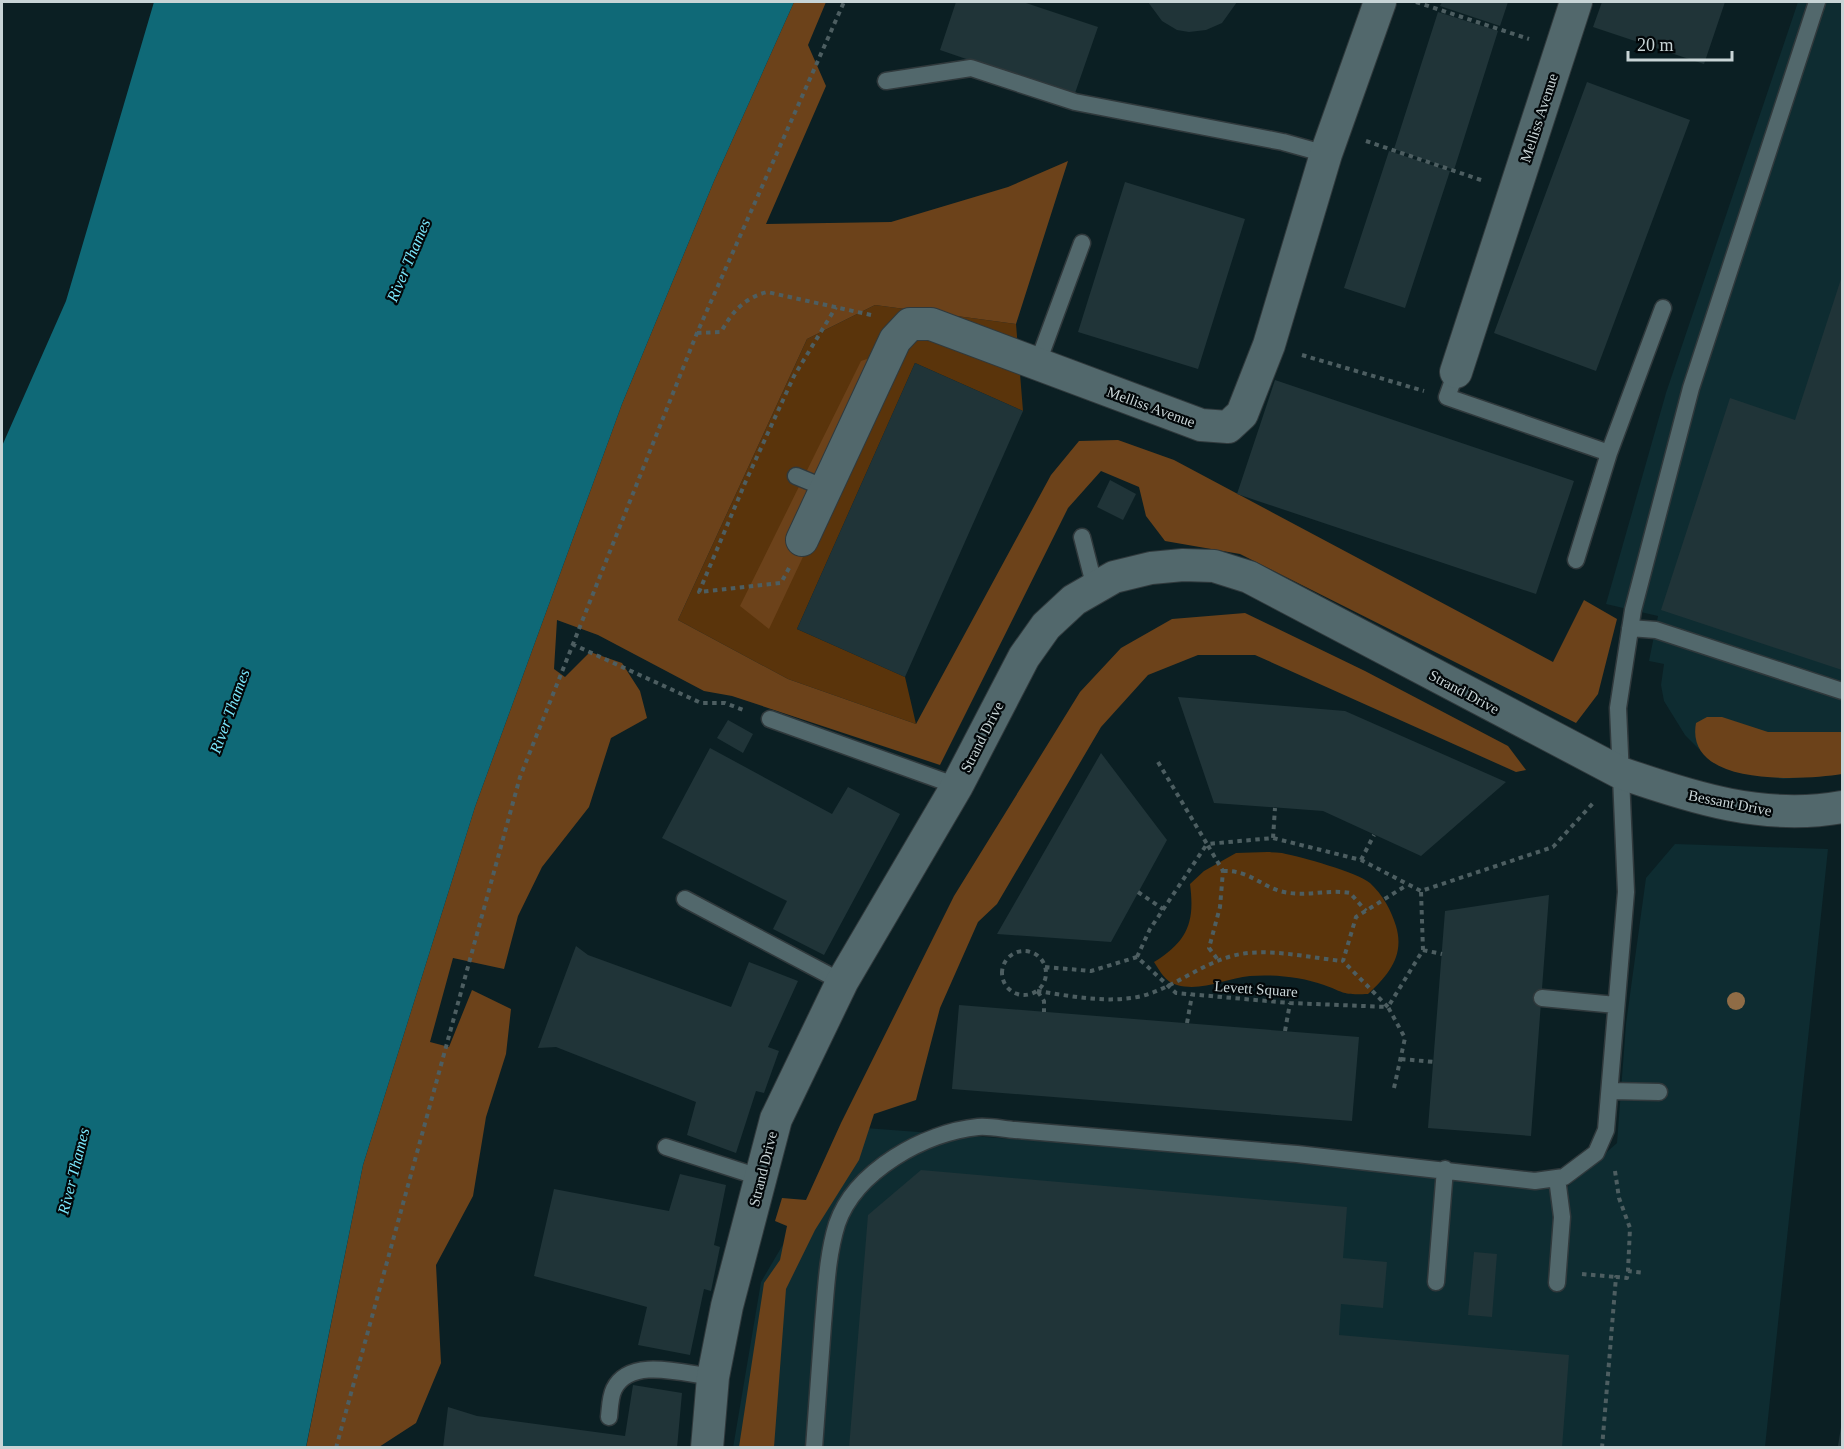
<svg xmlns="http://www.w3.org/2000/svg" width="1844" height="1449" font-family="'Times New Roman',serif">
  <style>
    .built { fill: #0e2c31 }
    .green { fill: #5a340b }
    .forest { fill: #6c421a }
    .water { fill: #0f6977 }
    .building { fill: #203438 }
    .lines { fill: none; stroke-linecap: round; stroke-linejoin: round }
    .lane-casing { stroke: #30393c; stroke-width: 19 }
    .street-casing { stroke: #30393c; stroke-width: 34 }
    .path { stroke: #4d5e61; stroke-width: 4; stroke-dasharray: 4.5 4.5; stroke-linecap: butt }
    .lane { stroke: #52686c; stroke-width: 16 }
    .street { stroke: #52686c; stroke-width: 32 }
    .tree { fill: #8f6c46 }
    .labels { text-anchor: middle; stroke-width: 4.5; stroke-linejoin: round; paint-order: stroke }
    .street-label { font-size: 15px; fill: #c8d4d6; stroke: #020709 }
    .water-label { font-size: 16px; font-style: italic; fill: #7ce8fd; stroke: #020709 }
  </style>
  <rect width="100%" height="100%" fill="#0b1f23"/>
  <path class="built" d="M1798 2H1842V774L1783 779 1733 771 1699 749 1685 735 1664 701 1661 685 1664 664 1649 661 1658 616 1606 604 1666 393Z
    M1675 844 1828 849 1765 1447 733 1448 761 1282 852 1127 1106 1146 1566 1188 1617 1143 1626 1024 1646 878Z"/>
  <path class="green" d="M875 305 1016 324 1023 411 915 363 797 629 905 677 916 724 788 679 678 620 807 339Z
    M1236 853C1251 853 1268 851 1282 853 1301 857 1357 872 1370 883 1383 895 1391 910 1396 926 1405 956 1388 975 1368 994 1342 995 1346 993 1324 985 1302 977 1273 974 1250 976 1226 978 1202 992 1177 985 1165 982 1160 971 1154 962 1188 941 1195 922 1190 884L1204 871Z"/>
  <path class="forest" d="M794 2H826L808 45 826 86 766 224 891 222 1008 187 1068 161 1016 324 875 305 807 339 678 620 788 679 916 724 1051 475 1079 441 1118 440 1174 460 1553 662 1584 600 1617 619 1598 694 1576 723 1240 554 1165 541 1146 516 1139 487 1101 471 1068 508 940 765 732 696 704 691 598 635 557 620 554 669 565 677 590 652 622 663 640 691 647 718 611 738 589 807 542 867 518 916 504 969 453 958 430 1042 449 1047 472 990 511 1009 506 1054 486 1117 473 1196 436 1265 441 1363 416 1423 379 1447 306 1448 363 1165 475 807 622 404 714 181Z
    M876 356 891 370 769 629 740 606 861 361Z
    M1245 613 1365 671 1508 746 1526 770 1516 772 1255 655H1198L1148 675 1101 727 997 904 978 922 940 1008 916 1100 874 1114 859 1160 815 1230 786 1289 774 1447H739L764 1283 780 1260 787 1226 775 1221 782 1198 806 1200 841 1123 954 896 1080 692 1121 648 1172 619Z
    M1707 717H1722L1768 732H1842V774C1804 780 1684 788 1696 723Z"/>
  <path class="water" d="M154 2H794L714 181 622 404 475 807 363 1165 306 1447H2V446L66 301Z"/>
  <path class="building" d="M956 2H1023L1098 27 1074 96 940 50Z
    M1148 2H1237L1222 23 1206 30 1189 32 1177 30 1162 21Z
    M1442 2H1508L1500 26 1440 6Z
    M1602 2H1725L1704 64 1593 27Z
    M1438 12 1498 31 1454 170 1394 149Z
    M1587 82 1690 120 1596 371 1494 333Z
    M1389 151 1450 171 1405 308 1344 288Z
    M1125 182 1245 219 1198 369 1078 332Z
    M1842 276V670L1661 610 1730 398 1795 420Z
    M915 363 1023 411 905 677 797 629Z
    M1275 380 1574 481 1536 594 1237 494Z
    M1110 480 1136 494 1123 520 1097 507Z
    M1178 697 1345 711 1506 782 1421 856 1323 811 1214 803Z
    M728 720 753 734 743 753 717 738Z
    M710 748 832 814 848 787 900 814 824 955 773 929 787 901 662 838Z
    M1101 753 1167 840 1111 942 997 934Z
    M1549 895 1531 1136 1428 1128 1445 911Z
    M576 946 588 955 731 1007 749 962 798 981 768 1047 779 1051 764 1093 756 1091 736 1153 687 1135 696 1102 556 1047 538 1048Z
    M959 1005 1359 1037 1352 1121 952 1089Z
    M921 1170 1347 1207 1343 1258 1387 1262 1383 1308 1341 1304 1339 1335 1569 1355 1562 1448H849L868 1215Z
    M680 1174 726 1185 714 1245 720 1247 711 1291 704 1289 690 1355 638 1345 647 1307 534 1276 554 1189 669 1211Z
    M1474 1252 1497 1254 1492 1317 1468 1315Z
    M633 1385 682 1393 677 1448H443L448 1407 477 1416 625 1436Z
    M1841 1427H1842V1447L1838 1446Z"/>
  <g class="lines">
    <g class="lane-casing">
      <path id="lane" d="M886 81 971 68 1075 102 1283 142 1326 154
        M1037 365 1082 243
        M1456 372 1447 397 1609 453
        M796 476 825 488
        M1082 537 1095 588
        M1576 560 1609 453 1663 308
        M1630 628 1656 630 1842 691
        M770 719 957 786
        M685 899 842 982
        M1542 998 1616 1005
        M1611 1091 1659 1092
        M666 1147 762 1178
        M1557 1178 1562 1217 1557 1283
        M1436 1282 1445 1169
        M609 1417C610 1408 610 1397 614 1389 630 1356 685 1374 713 1377
        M814 1448C817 1406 820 1365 823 1324 826 1291 827 1256 837 1224 855 1171 925 1132 978 1127 990 1126 1003 1129 1015 1130L1297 1154 1535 1181 1564 1177 1596 1153 1606 1130 1626 892 1618 708 1633 610 1691 388 1817 2"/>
    </g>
    <g class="street-casing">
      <path id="street" d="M1456 372 1576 2
        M802 540 895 340 910 324H931L1201 425 1228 427 1242 414 1269 345 1326 154 1380 2
        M707 1448 713 1377 727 1306 776 1119 842 982 957 786 1024 657 1046 626 1074 600 1114 577 1151 568 1183 565 1214 566 1249 577 1621 773C1693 798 1765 821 1842 807"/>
    </g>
    <path class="path" d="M1416 2 1529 39
      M1366 141 1484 181
      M697 333 721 332C732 312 744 298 767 292L871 315
      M1302 355 1424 391
      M789 568 781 583 699 592 745 483 794 376 836 307
      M572 644 701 703H725L746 711
      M1158 762 1207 844 1273 838 1361 860 1421 891 1553 847 1595 801
      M1273 838 1275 808
      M1361 860 1374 835
      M1223 871C1250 870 1261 887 1284 892 1307 897 1328 889 1350 893L1366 911
      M1138 892 1163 909
      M1423 950 1442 954
      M1002 973a22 22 0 1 1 44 0a22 22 0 1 1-44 0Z
      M1137 957 1150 929 1207 844 1223 871 1220 907 1209 948 1218 960
      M1045 967 1091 971 1137 957 1176 993 1290 1003 1388 1007
      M1037 991C1071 996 1108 1004 1142 996 1179 986 1208 957 1248 953 1279 950 1312 958 1343 961
      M1038 992 1044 1001V1012
      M1388 1007 1343 961 1356 917 1407 885
      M1187 1023 1192 995
      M1285 1031 1290 1003
      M1401 1059 1434 1062
      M1394 1088 1405 1038 1388 1007 1423 950 1421 891
      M1615 1171 1619 1198 1630 1228 1628 1271
      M1582 1274 1616 1277
      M336 1448 520 777 697 333 844 2
      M1602 1448 1616 1277 1627 1278 1628 1271 1645 1273"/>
    <use href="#lane" class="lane"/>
    <use href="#street" class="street"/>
  </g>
  <circle class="tree" cx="1736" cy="1001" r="9"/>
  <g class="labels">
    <g class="street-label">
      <text transform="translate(1539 118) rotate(-72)" y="5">Melliss Avenue</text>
      <text transform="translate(1151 407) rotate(20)" y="5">Melliss Avenue</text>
      <text transform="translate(1464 692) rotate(28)" y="5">Strand Drive</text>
      <text transform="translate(982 737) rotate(-63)" y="5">Strand Drive</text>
      <text transform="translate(1730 803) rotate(11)" y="5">Bessant Drive</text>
      <text transform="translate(1256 989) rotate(4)" y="5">Levett Square</text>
      <text transform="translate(763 1169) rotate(-76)" y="5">Strand Drive</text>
    </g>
    <g class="water-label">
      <text transform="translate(408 260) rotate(-67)" y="6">River Thames</text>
      <text transform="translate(229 711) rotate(-70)" y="6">River Thames</text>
      <text transform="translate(73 1171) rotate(-76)" y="6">River Thames</text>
    </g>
  </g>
  <rect width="1844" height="1449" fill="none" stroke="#c8d4d6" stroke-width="6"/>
  <path d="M1628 51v9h104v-9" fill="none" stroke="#c8d4d6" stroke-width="3"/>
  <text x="1637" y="51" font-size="18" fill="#c8d4d6" stroke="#020709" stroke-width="4.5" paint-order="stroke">20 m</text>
</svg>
